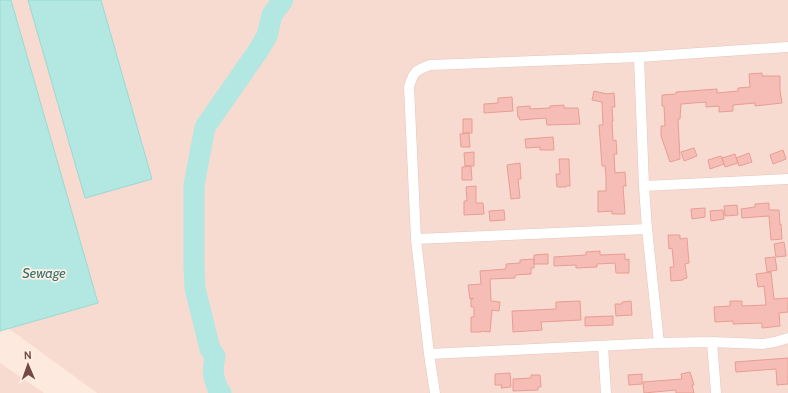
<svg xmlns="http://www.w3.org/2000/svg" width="788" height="393" font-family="Cabin,sans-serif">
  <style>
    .residential { fill: #f8dbd0 }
    .water { fill: #b2e8e1; stroke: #98dad2 }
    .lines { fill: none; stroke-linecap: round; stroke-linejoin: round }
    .river { stroke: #b2e8e1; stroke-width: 21 }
    .building { fill: #f5bdb5; stroke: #e89d94 }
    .street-casing { stroke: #e4c5bd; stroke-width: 11 }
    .street { stroke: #fff; stroke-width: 10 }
    .labels { text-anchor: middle; stroke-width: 3.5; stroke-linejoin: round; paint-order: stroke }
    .water-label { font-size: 14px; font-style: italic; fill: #36756e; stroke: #ffeee6 }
  </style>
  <rect width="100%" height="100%" fill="#fee9df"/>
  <path class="residential" d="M0 0H788V393H97L0 322Z
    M0 363 44 393H0Z"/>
  <path class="water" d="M0 0H11L98 303 0 331Z
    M28 0H101L152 179 85 198Z"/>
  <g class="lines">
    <path class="river" d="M221 393 219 392C213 376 212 373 215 356L210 349 195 288 194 267V185L205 127 258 51 267 36 272 15 283 0"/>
  </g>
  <path class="building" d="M762 73V76H780V90L782 103 755 106V103L733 105V111L719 112V106L706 107V102L681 104 680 119H678L680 159 670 162 661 136V126H665L664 106H662V95L676 94V92L717 89V93L738 91V88L750 87 749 74Z
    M594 91 607 94 614 93 615 107H612L613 121H612L613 141 616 140 617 154H614L615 173 625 172 626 186H623L625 214H612V211L598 212V191H606V176L605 166H602L599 125H603L602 102 592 100Z
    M512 97 513 111 484 113V104L498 103V98Z
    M564 105V108H578L580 124 547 125 546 118 520 120 519 117H518L517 107 530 106V109L550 108V106Z
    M463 119H472V133H463Z
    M469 133 470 147H461L460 134Z
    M553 137 554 150H540V147L526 148 525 139Z
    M694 148 697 156 684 161 681 152Z
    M783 150 786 159 773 164 770 155Z
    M474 152V166H465L464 153Z
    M749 153 752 162 739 166 736 158Z
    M735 154 738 163 725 167 722 158Z
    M721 156 724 164 710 169 708 160Z
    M559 159H569L570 186H566V187H557L556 174H560Z
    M520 163 521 179H518L520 198 511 199 507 165Z
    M471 166 472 180H462V167Z
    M476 186V203H483L484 214 464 215V201H467L466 187Z
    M769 203V210H779L780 225 781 224 782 239 771 240 769 216 742 218 741 209 755 207V204Z
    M737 205 738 215 725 216 724 206Z
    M705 208V217L692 219 691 209Z
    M504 210 505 220 490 221 489 211Z
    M723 210 724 219 711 221 710 211Z
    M668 235H680V239L687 238 689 263 685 264 687 278 683 279V280L671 281 670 267H674L672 248 669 249Z
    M784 242 786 256 776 257 774 244Z
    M600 251V255L625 254V260L629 259V273H616L615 263 597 264V267L576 268V265L554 266V257L586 255V252Z
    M548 254V264H534V255Z
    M775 257 777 270 767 272 765 258Z
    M534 259V268H531V274L515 275V278L490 279 491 301 500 302 499 311 492 310 490 332 481 331V332H471V317H474V307H471V299H473V298L470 299 468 285 481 284 480 271 506 269V264L520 263V260Z
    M771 272 774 299 788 298V312L779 313 780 326 762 328V323L733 324V321L715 322 714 307 730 306V301H742V306L766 305 764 286 758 287 756 274Z
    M580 301 581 320 541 322 542 330 513 332 512 311 556 309V302Z
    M631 301 632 315 616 316 615 304H622V302Z
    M613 316V325L585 326V317Z
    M788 358V384L777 385 776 369 736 372 735 362Z
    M690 372 694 385H692L694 393H676V390L644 393 643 382 682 379 681 374Z
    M510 373 511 387 501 388 502 385H495V374Z
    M642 374V384L629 385 628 375Z
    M531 375H540L541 387H538V390L513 391V379L531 378Z"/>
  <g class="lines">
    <g class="street-casing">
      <path id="street" d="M639 57 644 186 647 229 659 343
        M644 186 788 179
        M416 239 647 229
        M712 342 716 393
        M603 347 606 393
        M429 354 659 343 712 342 762 344 775 342 788 338
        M435 393 429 354 416 239 409 87C413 72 416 70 430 65L639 57 788 47"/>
    </g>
    <use href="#street" class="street"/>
  </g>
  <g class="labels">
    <g class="water-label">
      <text x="44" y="278">Sewage</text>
    </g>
  </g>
  <g transform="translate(28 365) rotate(358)" stroke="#ffeee6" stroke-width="3" paint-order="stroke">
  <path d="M0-3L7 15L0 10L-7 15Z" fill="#754945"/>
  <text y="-6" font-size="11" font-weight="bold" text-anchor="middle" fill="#754945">N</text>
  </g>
</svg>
